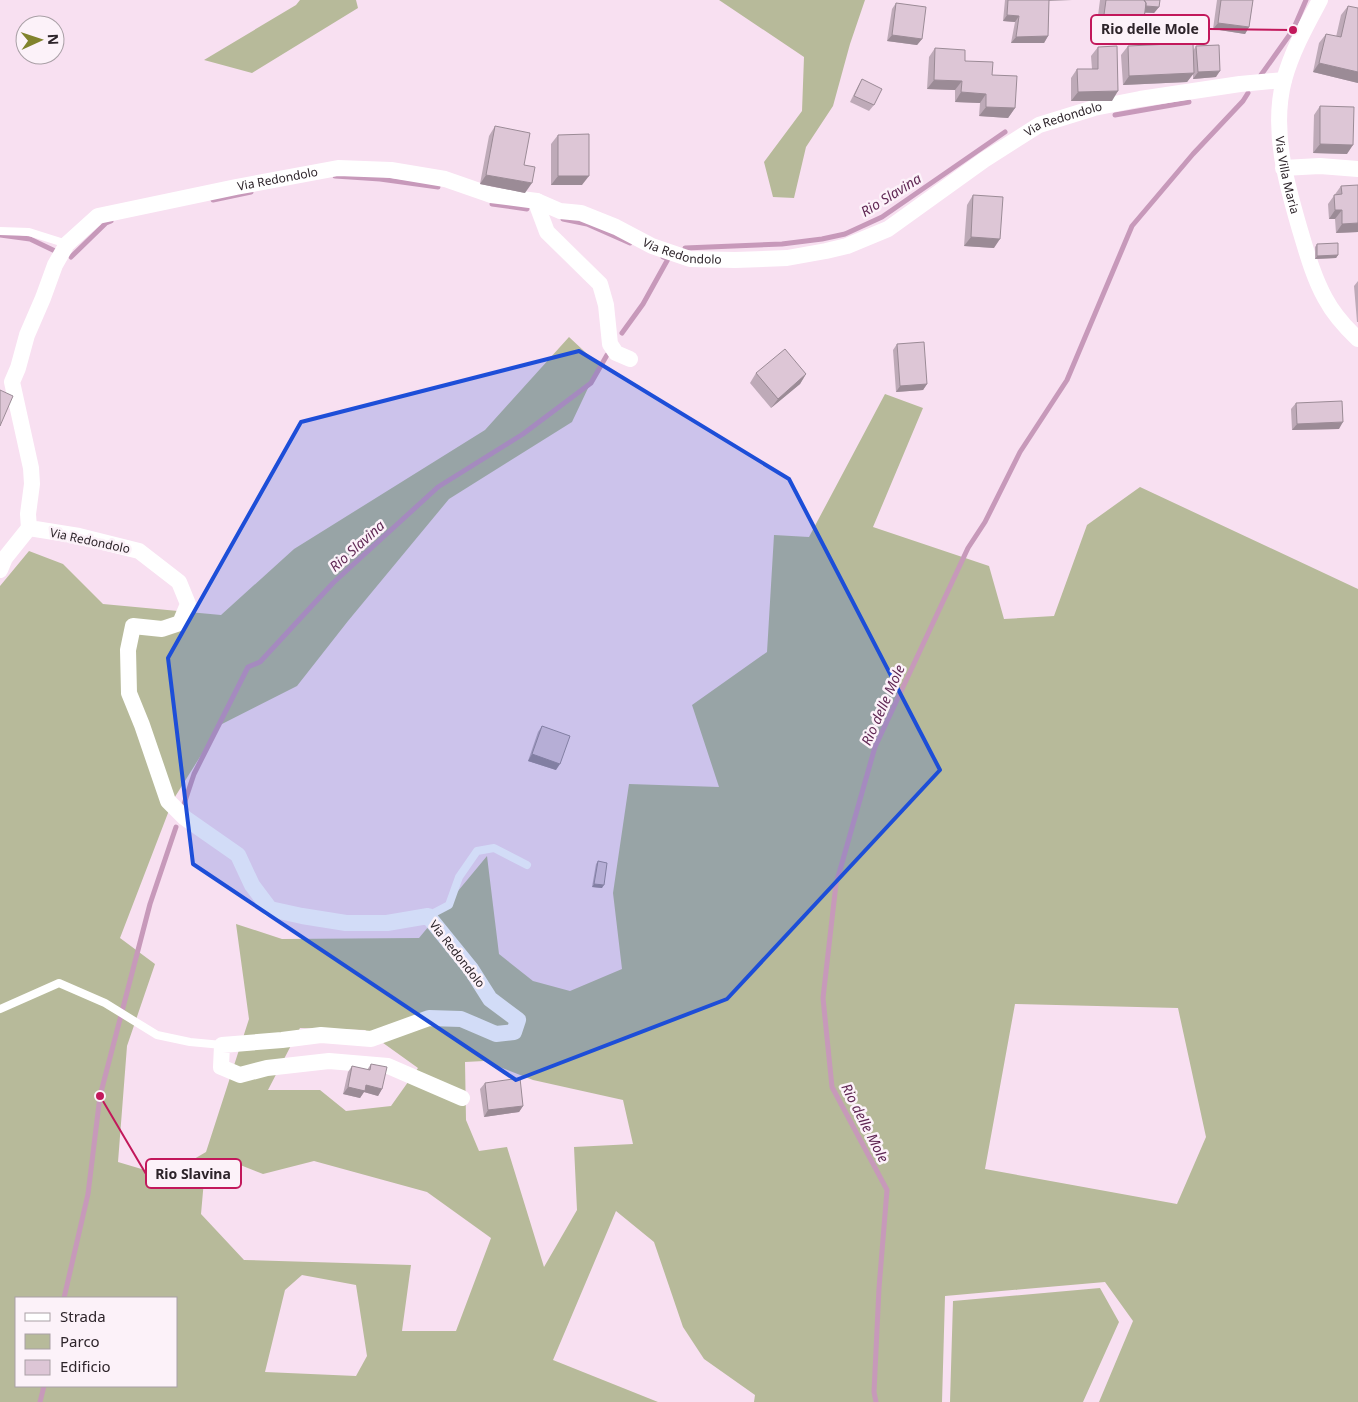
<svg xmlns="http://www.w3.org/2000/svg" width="1358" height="1402" font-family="'Noto Sans',sans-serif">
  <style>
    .green { fill: #b7ba9a; fill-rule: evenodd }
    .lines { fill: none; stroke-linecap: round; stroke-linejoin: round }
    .stream { stroke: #c799ba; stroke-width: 5 }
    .lane { stroke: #fff; stroke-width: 8 }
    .street { stroke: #fff; stroke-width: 16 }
    .wall { fill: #beaab8 }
    .shaded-wall { fill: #9b8b96 }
    .building { fill: #ddc6d6; stroke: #9b8b96 }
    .marked { fill: #1d4ed8; fill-opacity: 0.2; stroke: #1d4ed8; stroke-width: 4; stroke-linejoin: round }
    .labels { text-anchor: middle; stroke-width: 5; stroke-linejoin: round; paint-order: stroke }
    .street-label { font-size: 12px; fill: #2d242a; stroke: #fcf2f9 }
    .water-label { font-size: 14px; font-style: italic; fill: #602854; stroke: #fcf2f9 }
    .leader { fill: none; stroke: #c2185b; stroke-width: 2 }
    .callout-dot { fill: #c2185b; stroke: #fcf2f9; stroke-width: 2 }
    .callout { fill: #fcf2f9; stroke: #c2185b; stroke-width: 2 }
    .callout-label { font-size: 14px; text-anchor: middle; font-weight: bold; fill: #2d242a }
  </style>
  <rect width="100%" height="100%" fill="#f8e0f1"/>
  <path class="green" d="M300 0H356L358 8 252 73 204 60 296 5Z
    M719 0H865L850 44 833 106 806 147 794 198 773 197 764 162 802 111 804 57Z
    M569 337 599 365 572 422 449 499 348 621 297 686 220 725 173 800 120 938 155 964 127 1046 118 1162 165 1176 206 1152 249 1019 236 924 282 939 419 938 487 856 499 954 533 981 570 991 622 969 613 893 629 784 719 787 692 705 767 652 774 535 809 537 885 394 923 408 873 527 989 566 1004 619 1054 616 1087 525 1140 487 1358 589V1402H1099L1133 1321 1105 1282 945 1296 942 1402H754L755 1395 704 1359 683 1327 654 1242 616 1211 553 1360 658 1402H0V586L29 551 63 564 103 604 221 615 294 549 485 430ZM1015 1004 1178 1008 1206 1137 1177 1204 985 1169ZM300 1028 365 1030 418 1068 391 1106 346 1111 320 1090H268ZM484 1061 533 1080 623 1100 633 1144 574 1147 577 1210 544 1267 507 1147 479 1151 466 1120 465 1062ZM225 1159 263 1174 314 1161 427 1192 491 1238 456 1331H402L411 1265 244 1260 201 1214 205 1169ZM302 1275 356 1285 367 1356 356 1376 265 1372 285 1290ZM16 1298H176V1386H16Z
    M1100 1288 1119 1322 1083 1402H950L953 1301Z"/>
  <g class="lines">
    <path class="stream" d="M1261 75 1293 30 1306 0
      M1115 115 1189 102
      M335 176 380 179 438 187
      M213 200 251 192
      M492 204 527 209
      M563 219 587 224 630 243
      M0 235 30 239 55 251
      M685 248 782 244 822 239 845 234 882 217 1005 132
      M71 257 106 223 111 221
      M622 333 643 304 668 259 663 257
      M184 804 194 774 248 667 260 662 333 583 438 487 523 434 591 383 607 355
      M64 1298 88 1194 100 1096 150 904 176 827
      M40 1402 44 1386
      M876 1402 874 1392 879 1288 887 1190 832 1087 823 998 836 884 875 747 968 548 985 522 1020 452 1067 380 1132 226 1193 154 1243 101 1248 93"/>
    <path class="lane" d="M0 231 29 232 67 244
      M428 916 449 905 459 877 477 851 494 848 527 865
      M0 1009 59 983 105 1003 157 1035 190 1042 222 1045"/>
    <g class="street">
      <path id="s1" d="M1320 0C1306 26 1292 51 1284 80 1271 130 1286 182 1300 230 1307 253 1313 276 1325 298 1333 313 1345 327 1358 339"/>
      <path d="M1283 168 1320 166 1358 169"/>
      <path d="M537 201 538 208 547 232 600 284 606 305 610 344 616 353 630 359"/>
      <path d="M0 570 5 558 29 528"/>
      <path id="s2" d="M462 1098 388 1066 329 1061 267 1068 240 1075 221 1067 222 1045 282 1040 321 1035 371 1039 429 1018 461 1019 496 1034 514 1032 518 1020 490 999 471 969 428 916 387 923H346L302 916 270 909 252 885 238 855 185 818 168 801 142 725 129 693 128 650 133 626 162 629 180 623 188 604 179 582 139 551 79 536 29 528 28 514 32 484 31 468 12 382 18 368 27 335 43 298 55 265 67 244 98 216 236 187 338 168 391 170 445 179 491 195 537 201 560 211 581 213 616 227 652 246 690 259 735 260 787 258 826 251 847 246 888 229 984 160 1039 125 1094 108 1140 99 1240 84 1284 80"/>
    </g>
  </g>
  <path class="wall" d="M1005 0H1072H1049L1048 36 1044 43H1011L1015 22 1003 21Z
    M1100 0H1160L1159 7 1154 13H1145L1136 37 1096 31Z
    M1217 0H1253L1249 27 1245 34 1213 29Z
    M896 3 922 39 917 45 887 41 892 9Z
    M1348 6 1358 83 1313 72 1319 43 1326 34 1336 37 1341 15Z
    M1128 46 1193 51 1196 46 1216 77 1193 79V74L1187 82 1123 85 1121 55Z
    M1098 47 1112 101H1071V78L1077 69H1092L1091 56Z
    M935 48 965 61 992 75 1015 108 1008 118 979 116 980 103 955 102V90L927 89 929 57Z
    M862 79 874 105 869 111 850 102 858 86Z
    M1320 106 1347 154 1313 153 1314 115Z
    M495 126 525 193 480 184 489 136Z
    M558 135 582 185H551V144Z
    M1341 186 1358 232 1336 233 1335 219H1329L1328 204Z
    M973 195 994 248 964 246 967 205Z
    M1317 244 1338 255 1336 258 1315 259V247Z
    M1358 281V322H1357L1354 286Z
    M897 344 927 384 923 390 896 392 893 350Z
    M756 373 806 374 800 384 771 408 750 383Z
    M1296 403 1339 429 1292 430 1291 409Z
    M542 726 556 770 528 761 538 732Z
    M598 861 602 888 592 887 596 864Z
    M371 1064 382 1089 378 1096 364 1092 360 1098 343 1094 348 1072 352 1066 367 1070Z
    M485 1083 523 1106 519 1112 484 1117 480 1089Z"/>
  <path class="shaded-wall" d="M1045 0H1072L1044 1Z
    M1144 6 1159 7 1154 13 1140 12Z
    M1007 15 1019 16 1015 22 1003 21Z
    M1103 22 1143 27 1136 37 1096 31Z
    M1218 23 1249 27 1245 34 1213 29Z
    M892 35 922 39 917 45 887 41Z
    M1048 36 1044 43H1011L1016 37Z
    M1319 63 1358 72V83L1313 72Z
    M1220 71 1216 77 1193 79 1198 72Z
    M1194 73 1187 82 1123 85 1129 76Z
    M934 80 962 81 955 90 927 89Z
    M1118 91 1112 101H1071L1078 92Z
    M961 92 986 94 980 103 955 102Z
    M986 107 1015 108 1008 118 979 116Z
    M1320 144 1353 145 1347 154 1313 153Z
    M486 175 532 183 525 193 480 184Z
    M558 176H589L582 185H551Z
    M1335 210H1342L1335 219H1329Z
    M1358 223V232L1336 233 1342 224Z
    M971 237 1000 239 994 248 964 246Z
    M1338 255 1336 258 1315 259 1317 256Z
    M806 374 800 384 771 408 778 399Z
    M927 384 923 390 896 392 900 386Z
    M1343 422 1339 429 1292 430 1297 424Z
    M532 754 560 764 556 770 528 761Z
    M594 884 604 885 602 888 592 887Z
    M366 1085 382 1089 378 1096 364 1092 360 1098 343 1094 348 1087Z
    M523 1106 519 1112 484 1117 488 1110Z"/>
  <path class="building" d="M1008 0H1049L1048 36 1016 37 1019 16 1007 15Z
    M1106 0H1144L1146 3 1143 27 1103 22Z
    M1144 0H1160L1159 7 1146 6V3Z
    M1221 0H1253L1249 27 1218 23Z
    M896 3 926 7 922 39 892 35Z
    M1348 6 1358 8V72L1319 63 1326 34 1341 37Z
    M1193 43 1194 73 1129 76 1128 46Z
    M1219 45 1220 71 1198 72 1196 46Z
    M1117 46 1118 91 1078 92 1077 69H1098V47Z
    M935 48 965 50V61L993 62 992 75 1017 76 1015 108 986 107V94L961 92 962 81 934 80Z
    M862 79 882 89 874 105 854 96Z
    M1320 106 1354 107 1353 145 1320 144Z
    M495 126 530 133 524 165 535 167 532 183 486 175Z
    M589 134V176H558V135Z
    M1358 185V223L1342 224V210H1335L1334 195 1342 194 1341 186Z
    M973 195 1003 197 1000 239 971 237Z
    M1338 243V255L1317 256V244Z
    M924 342 927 384 900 386 897 344Z
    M785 349 806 374 778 399 756 373Z
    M0 390 13 396 0 426Z
    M1342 401 1343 422 1297 424 1296 403Z
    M542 726 570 736 560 764 532 754Z
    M598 861 607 863 604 885 594 884Z
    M371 1064 387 1067 382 1089 366 1085 365 1091 348 1087 352 1066 370 1070Z
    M520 1078 523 1106 488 1110 485 1083Z"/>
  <path class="marked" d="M579 351 789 479 940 770 727 999 516 1080 193 864 168 658 301 422Z"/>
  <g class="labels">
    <g class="street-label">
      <text dy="4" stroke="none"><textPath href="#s2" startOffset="2836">Via Redondolo</textPath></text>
      <text dy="4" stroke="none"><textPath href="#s1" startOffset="184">Via Villa Maria</textPath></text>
      <text dy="4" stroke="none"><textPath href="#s2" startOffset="1996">Via Redondolo</textPath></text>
      <text dy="4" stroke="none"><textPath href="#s2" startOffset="2416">Via Redondolo</textPath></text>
      <text transform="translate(90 541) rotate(12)" y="4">Via Redondolo</text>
      <text transform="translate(457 954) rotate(52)" y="4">Via Redondolo</text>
    </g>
    <g class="water-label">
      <text transform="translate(891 195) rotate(-32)" y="5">Rio Slavina</text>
      <text transform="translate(357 546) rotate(-42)" y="5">Rio Slavina</text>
      <text transform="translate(883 705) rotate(-66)" y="5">Rio delle Mole</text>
      <text transform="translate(865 1123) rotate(63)" y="5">Rio delle Mole</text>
    </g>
  </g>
  <path class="leader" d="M1293 30L1209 29M100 1096L146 1174"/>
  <g class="callout-dot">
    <circle cx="1293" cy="30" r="5"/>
    <circle cx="100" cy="1096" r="5"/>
  </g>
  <g class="callout">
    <rect x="1091" y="15" width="118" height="29" rx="5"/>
    <rect x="146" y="1159" width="95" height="29" rx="5"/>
  </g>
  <g class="callout-label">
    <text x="1150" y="34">Rio delle Mole</text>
    <text x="193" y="1179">Rio Slavina</text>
  </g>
  <rect x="15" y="1297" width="162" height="90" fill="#fcf2f9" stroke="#a9a0a6"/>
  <rect x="25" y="1313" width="25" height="8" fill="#ffffff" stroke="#a9a0a6"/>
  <text x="60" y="1322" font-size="15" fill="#2d242a">Strada</text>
  <rect x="25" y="1334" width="25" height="15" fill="#b7ba9a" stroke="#a9a0a6"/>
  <text x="60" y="1347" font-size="15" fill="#2d242a">Parco</text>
  <rect x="25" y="1360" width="25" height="15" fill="#ddc6d6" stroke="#a9a0a6"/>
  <text x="60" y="1372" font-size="15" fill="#2d242a">Edificio</text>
  <g transform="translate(40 40) rotate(87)"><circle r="24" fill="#fcf2f9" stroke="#a9a0a6"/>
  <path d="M0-4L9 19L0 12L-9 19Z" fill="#81832d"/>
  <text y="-8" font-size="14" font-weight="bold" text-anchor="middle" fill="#2d242a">N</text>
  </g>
</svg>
